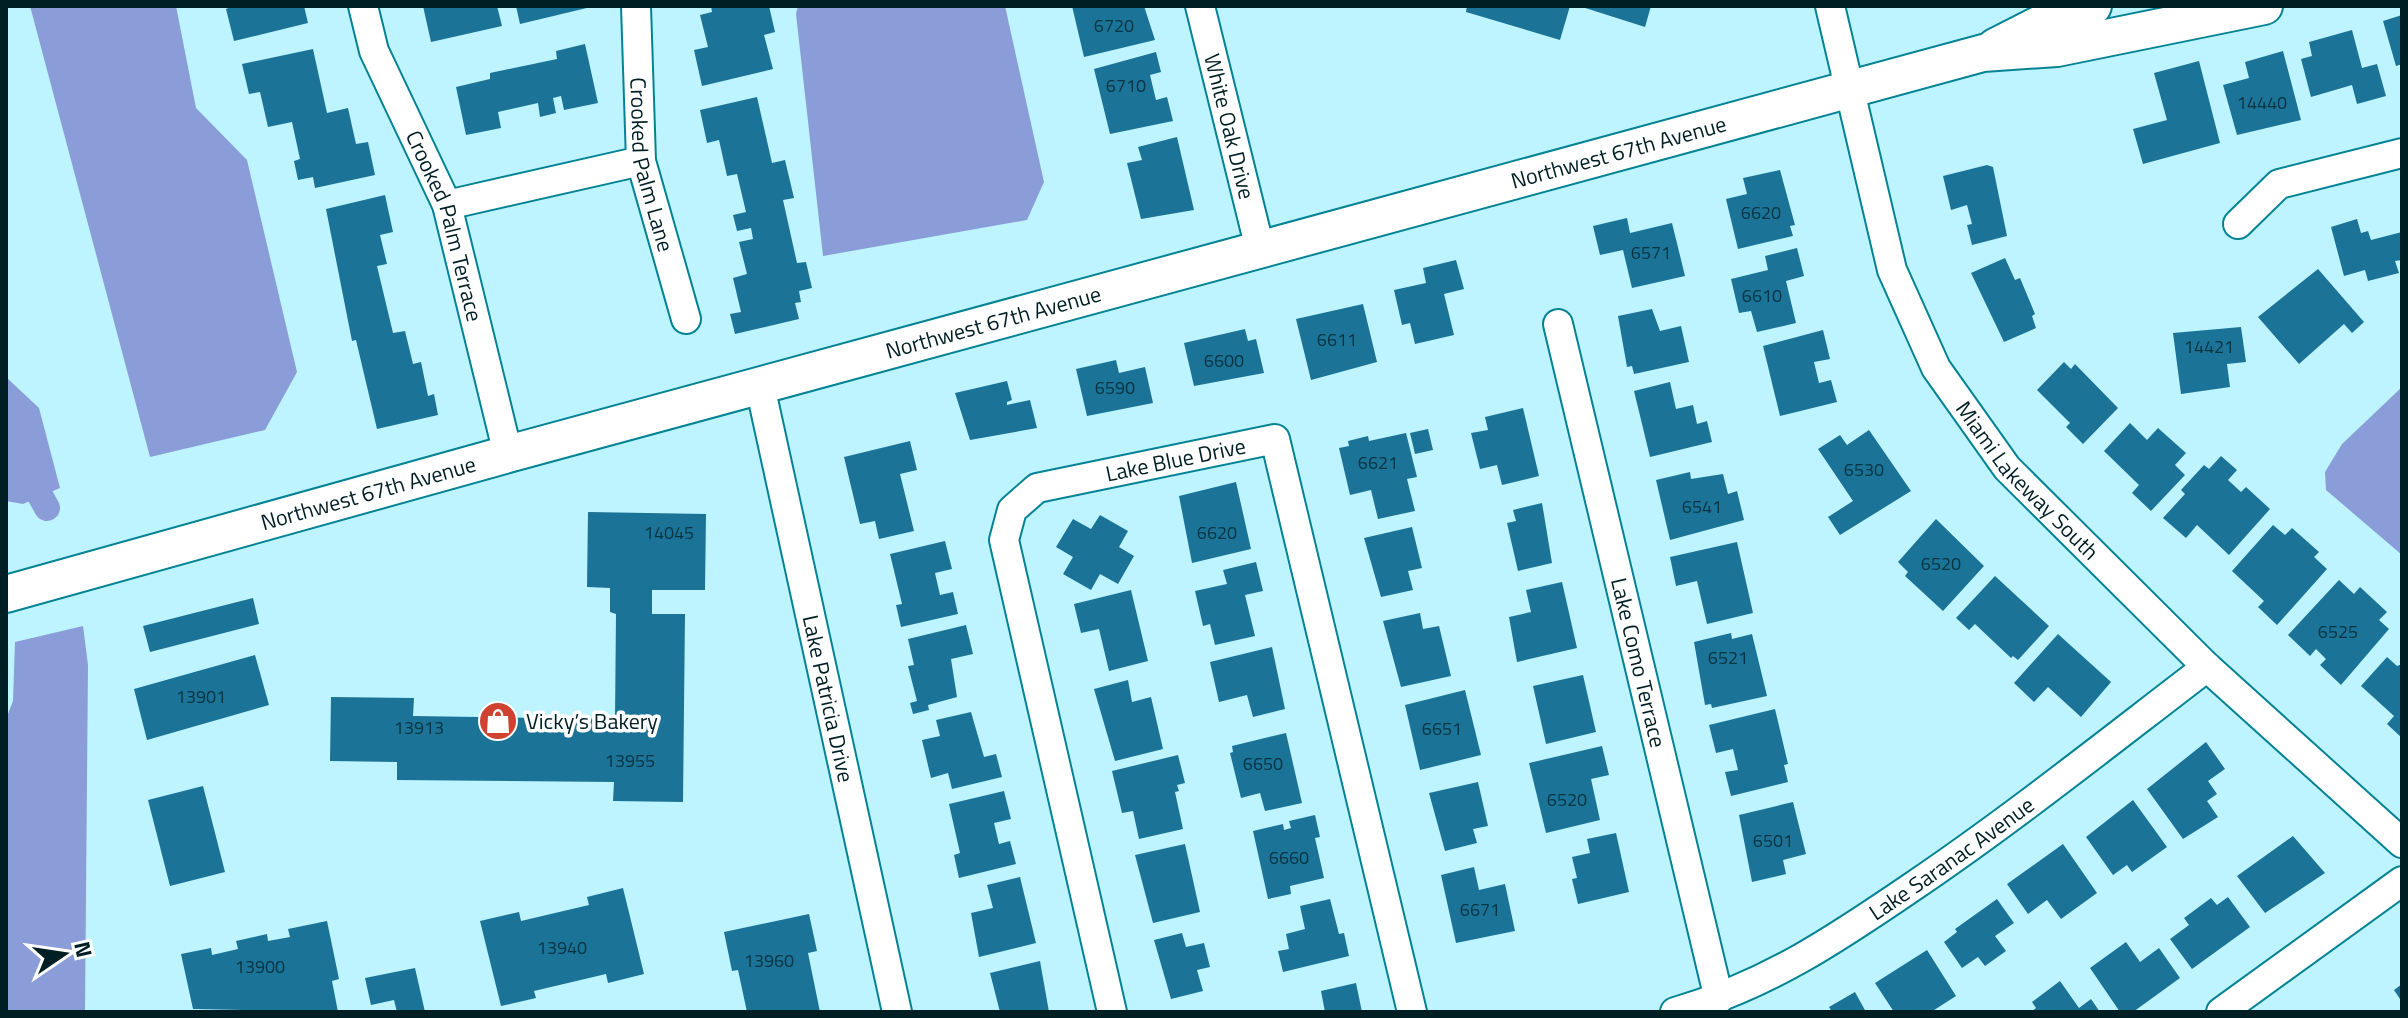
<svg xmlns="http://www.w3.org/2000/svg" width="2408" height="1018" font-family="'Titillium Web',sans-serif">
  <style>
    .water { fill: #8a9dd9 }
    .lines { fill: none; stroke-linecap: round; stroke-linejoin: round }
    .canal { stroke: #8a9dd9; stroke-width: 26 }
    .building { fill: #1b7397 }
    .minor-casing { stroke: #048394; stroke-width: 32 }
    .major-casing { stroke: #048394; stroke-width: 40 }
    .minor { stroke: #fff; stroke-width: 28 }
    .major { stroke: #fff; stroke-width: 36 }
    .labels { text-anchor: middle; stroke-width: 7; stroke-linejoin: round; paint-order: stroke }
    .number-label { font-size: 18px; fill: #073441 }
    .street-label { font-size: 22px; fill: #001f24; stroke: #fff }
    .poi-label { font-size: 22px; fill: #001f24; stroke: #fff; text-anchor: start }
  </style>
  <rect width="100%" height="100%" fill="#bdf4ff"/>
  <path class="water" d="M30 6H176L196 108 247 160 297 372 265 430 150 457Z
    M798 6H1005L1044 182 1027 220 823 256 796 14Z
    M6 377 39 408 60 488 23 504 6 501Z
    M2402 387V555L2326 490 2325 472 2342 444Z
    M83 626 88 665 85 1012H6V719L13 701 15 642Z"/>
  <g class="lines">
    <path class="canal" d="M6 434 47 508"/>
  </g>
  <path class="building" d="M234 6H304L308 23 234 41 226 9Z
    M423 6H497L502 26 431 42Z
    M516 6H591V7L520 24Z
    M711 6H769L775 32 764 35 773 69 702 86 694 50 708 47 700 15 712 12Z
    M1072 6H1144L1155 40 1084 57Z
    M1467 6H1570L1560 40 1466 12Z
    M1579 6H1651L1645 27Z
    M2402 15V64L2396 66 2383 21Z
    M2352 30 2362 68 2377 64 2386 96 2357 104 2352 85 2311 97 2301 59 2312 56 2309 42Z
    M585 44 598 103 564 110 561 96 553 98 556 113 540 117 538 103 498 112 501 128 466 135 456 87 490 79V73L557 59 556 51Z
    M313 49 327 113 348 108 356 144 368 142 375 175 315 188 313 177 298 180 294 161 300 159 292 122 268 127 260 92 249 94 242 64Z
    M2283 51 2301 120 2237 135 2223 85 2249 78 2245 62Z
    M1156 52 1161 72 1150 75 1156 100 1167 97 1173 121 1110 134 1094 69Z
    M2199 61 2220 143 2143 164 2133 129 2167 120 2154 73Z
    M757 97 772 163 785 160 794 198 783 200 797 263 806 262 812 288 799 291 801 302 795 303 799 319 735 334 730 314 741 312 733 278 747 274 739 242 753 239 751 228 737 231 733 215 746 212 737 174 727 176 719 140 707 143 700 110Z
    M1177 137 1194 210 1141 219 1127 163 1142 160 1138 147Z
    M1987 165 1993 167 2007 236 1972 245 1967 225 1972 224 1967 205 1951 210 1943 176Z
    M1780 170 1795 225 1790 226 1793 236 1738 249 1726 199 1747 194 1743 178Z
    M385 195 393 232 380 235 387 264 377 266 393 333 405 331 413 364 421 362 428 396 434 394 438 415 377 429 356 340 352 341 326 209Z
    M1627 218 1630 233 1672 223 1685 276 1632 288 1623 250 1600 255 1593 226Z
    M2357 219 2361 233 2368 231 2371 240 2402 232V260L2395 261 2399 273 2368 281 2365 270 2344 276 2331 227Z
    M1797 248 1804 276 1786 281 1796 323 1757 332 1751 311 1739 313 1731 279 1768 270 1765 256Z
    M2005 258 2015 280 2020 278 2035 314 2032 316 2036 328 2004 342 1971 273Z
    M1456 260 1464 289 1444 294 1454 335 1415 344 1410 323 1402 325 1394 290 1426 283 1423 268Z
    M2318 269 2364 322 2352 333 2344 324 2299 364 2258 317Z
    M1363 304 1377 362 1311 380 1296 319Z
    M1652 309 1660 331 1681 326 1689 362 1634 374 1632 366 1627 367 1618 316Z
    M2241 327 2246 362 2227 364 2230 387 2181 394 2173 333Z
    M1245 329 1248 341 1256 339 1264 373 1194 386 1184 343Z
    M1823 330 1830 359 1814 362 1819 383 1831 380 1837 402 1780 416 1763 346Z
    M1116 360 1119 373 1145 367 1153 403 1087 416 1076 369Z
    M2064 362 2071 369 2075 364 2118 408 2083 444 2066 427 2070 423 2037 390Z
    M1007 381 1012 400 1007 402V405L1030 400 1037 428 970 440 955 393Z
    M1670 382 1676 409 1693 405 1697 424 1707 421 1712 442 1650 457 1634 391Z
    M1523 408 1539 476 1502 485 1497 465 1480 469 1471 433 1488 430 1485 417Z
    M2130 423 2147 440 2158 428 2186 453 2175 465 2185 475 2151 511 2132 493 2139 485 2104 451Z
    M1428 429 1433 450 1415 454 1410 433Z
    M1869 430 1911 491 1840 535 1828 517 1853 501 1818 449 1840 435 1847 445Z
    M1406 433 1417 477 1407 479 1415 511 1378 519 1371 490 1350 495 1339 448 1349 446 1348 441 1368 436 1369 441Z
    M910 441 917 470 900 474 914 531 879 539 875 521 860 524 844 457Z
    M2221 456 2237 470 2228 480 2241 492 2246 487 2270 509 2229 555 2197 525 2186 538 2163 518 2185 494 2181 490 2204 465 2209 469Z
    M1690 472 1691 479 1723 474 1728 494 1737 491 1744 520 1670 540 1656 480Z
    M1236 482 1251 549 1192 563 1179 496Z
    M1542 503 1552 563 1518 571 1507 523 1516 521 1513 510Z
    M588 512 706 514 705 590H652V614H685L683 802 613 801 614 782 397 780V762L330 761 331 697 414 698 413 716 615 719 616 614 610 612V588L587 587Z
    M1100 515 1128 531 1119 547 1134 556 1118 584 1100 574 1091 590 1063 574 1073 557 1056 547 1073 519 1091 529Z
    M1936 519 1984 566 1943 611 1905 576 1908 572 1898 562Z
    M2273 525 2285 535 2292 528 2319 552 2314 557 2327 569 2277 625 2258 607 2264 601 2232 571Z
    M1412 527 1422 568 1408 571 1413 590 1381 597 1364 538Z
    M945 541 952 569 935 573 940 595 953 592 958 614 901 627 896 605 902 604 890 554Z
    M1737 542 1753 613 1707 624 1697 581 1676 586 1670 557Z
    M1256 562 1263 591 1245 595 1255 636 1215 645 1210 624 1203 626 1195 591 1227 584 1223 570Z
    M1995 576 2049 626 2018 660 2013 656 2011 658 1975 624 1969 630 1956 618Z
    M2339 580 2354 594 2360 587 2387 612 2379 620 2389 629 2341 685 2320 665 2326 659 2316 649 2310 656 2288 635Z
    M1562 582 1577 648 1517 662 1509 617 1531 612 1526 590Z
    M1131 590 1148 661 1109 671 1099 629 1081 633 1074 604Z
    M253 598 259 624 150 652 143 626Z
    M1420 613 1423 629 1439 626 1451 676 1401 687 1383 621Z
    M966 625 973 654 951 659 957 697 928 705 929 710 913 714 910 703 917 701 908 666 914 665 908 639Z
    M1731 633 1732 639 1752 634 1767 696 1712 708 1711 704 1705 705 1694 642Z
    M2058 634 2111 682 2081 717 2048 687 2034 702 2014 683Z
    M1272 647 1285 709 1253 717 1247 695 1219 702 1210 662Z
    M255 655 269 705 147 740 134 689Z
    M2387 657 2397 666 2402 664V738L2387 724 2394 716 2361 686Z
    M1583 675 1596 732 1546 744 1533 686Z
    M1128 680 1132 702 1151 697 1163 749 1115 761 1094 689Z
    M1465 690 1481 755 1420 770 1405 705Z
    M1775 709 1788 764 1784 765 1788 782 1731 796 1725 772 1738 770 1733 749 1716 753 1709 725Z
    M971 712 984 757 996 754 1002 777 952 789 948 773 931 778 922 740 940 736 936 720Z
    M1286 733 1302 803 1265 811 1260 793 1241 798 1230 753 1233 752 1232 746Z
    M2206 742 2225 769 2208 781 2217 794 2207 801 2218 817 2183 839 2147 789Z
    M1602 746 1609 775 1591 779 1600 820 1546 833 1529 763Z
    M1178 755 1185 783 1177 785 1179 791 1175 792 1183 829 1139 839 1133 811 1122 813 1112 771Z
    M1478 782 1488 826 1473 829 1477 843 1445 851 1429 793Z
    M203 786 225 872 170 886 148 800Z
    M1004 791 1011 819 994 823 999 844 1010 841 1016 864 959 878 954 855 960 853 949 804Z
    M2133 800 2167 847 2132 872 2127 865 2113 875 2086 837Z
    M1793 802 1806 854 1783 860 1786 874 1752 882 1739 815Z
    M1315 815 1320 837 1315 838 1324 878 1290 886 1291 894 1268 899 1253 831 1283 824 1284 830 1291 828 1289 821Z
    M1616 833 1629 892 1578 904 1572 879 1577 878 1572 857 1590 853 1587 839Z
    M2293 836 2325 873 2265 913 2237 876Z
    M1185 844 1200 912 1153 923 1135 855Z
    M2063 844 2097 893 2061 919 2047 900 2028 914 2007 884Z
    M1474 867 1479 890 1505 884 1515 931 1456 943 1441 875Z
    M1020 877 1036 943 979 957 971 913 993 908 987 885Z
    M623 888 644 974 608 983 606 974 534 991 536 998 501 1006 480 921 519 912 521 921 589 905 587 897Z
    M2228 897 2250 927 2192 969 2170 939 2189 925 2184 918 2211 898 2217 905Z
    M1330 899 1339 934 1344 933 1349 956 1283 972 1278 951 1289 949 1286 934 1305 929 1300 906Z
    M1997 899 2014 923 1995 936 2006 951 1985 966 1978 957 1962 968 1944 942 1957 932 1955 929Z
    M809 914 817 951 808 953 820 1012H747L738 970 732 971 724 932Z
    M327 921 339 979 332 981 338 1012 193 1009 181 954 211 948 212 955 238 949 236 941 267 934 268 941 290 937 288 929Z
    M1182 933 1186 947 1204 943 1210 967 1197 970 1203 991 1171 999 1154 940Z
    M2126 942 2140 962 2159 948 2180 978 2133 1012H2120L2090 968Z
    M1927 950 1956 996 1931 1012H1894L1875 983Z
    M1040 961 1049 1012H1000L990 973Z
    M415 968 425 1012H397L394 1000 371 1005 365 978Z
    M2060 981 2079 1008 2091 999 2100 1012H2031L2036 1008 2032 1002Z
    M1356 983 1362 1012H1325L1321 991Z
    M2402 984V1002L2394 990Z
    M1855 992 1866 1012H1832L1829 1007Z"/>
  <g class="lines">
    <g class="minor-casing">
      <g id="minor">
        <path id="s1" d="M363 6 374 51 447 205 508 454"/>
        <path id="s2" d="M636 6 641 161 686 319"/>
        <path id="s3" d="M1200 6 1260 249"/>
        <path id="s4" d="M1830 6 1892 270 1936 368 2007 468 2207 667 2402 843"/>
        <path d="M447 205 641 161"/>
        <path d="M2238 224 2279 184 2402 153"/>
        <path id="s5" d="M1558 324 1719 999"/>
        <path id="s6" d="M760 386 897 1012"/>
        <path id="s7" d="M1112 1012 1004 540 1012 510 1037 488 1275 439 1412 1012"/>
        <path id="s8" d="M1675 1012C1768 985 1836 939 1915 885 2015 817 2110 741 2207 667"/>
        <path d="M2221 1012 2402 881"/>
      </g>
    </g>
    <g class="major-casing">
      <g id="major">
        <path d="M1995 47 2054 17 2093 6"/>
        <path id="s9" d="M6 594 508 454 1983 53 2057 48 2264 6"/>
      </g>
    </g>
    <use href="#minor" class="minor"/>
    <use href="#major" class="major"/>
  </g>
  <defs>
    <g id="shop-disc" transform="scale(2)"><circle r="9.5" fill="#cf4230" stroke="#fff"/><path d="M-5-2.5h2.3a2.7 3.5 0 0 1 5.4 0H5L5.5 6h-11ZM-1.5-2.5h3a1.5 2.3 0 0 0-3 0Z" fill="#fff"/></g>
  </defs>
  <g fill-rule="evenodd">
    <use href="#shop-disc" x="498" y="721"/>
  </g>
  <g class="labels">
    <g class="number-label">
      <text x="1114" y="32">6720</text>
      <text x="1126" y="92">6710</text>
      <text x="2262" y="109">14440</text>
      <text x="1761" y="219">6620</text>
      <text x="1651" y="259">6571</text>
      <text x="1762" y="302">6610</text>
      <text x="1337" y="346">6611</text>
      <text x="2209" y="353">14421</text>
      <text x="1224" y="367">6600</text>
      <text x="1115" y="394">6590</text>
      <text x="1378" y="469">6621</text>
      <text x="1864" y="476">6530</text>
      <text x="1702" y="513">6541</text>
      <text x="669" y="539">14045</text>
      <text x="1217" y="539">6620</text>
      <text x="1941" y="570">6520</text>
      <text x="2338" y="638">6525</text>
      <text x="1728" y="664">6521</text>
      <text x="201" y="703">13901</text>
      <text x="419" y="734">13913</text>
      <text x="1442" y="735">6651</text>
      <text x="630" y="767">13955</text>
      <text x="1263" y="770">6650</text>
      <text x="1567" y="806">6520</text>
      <text x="1773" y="847">6501</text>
      <text x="1289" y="864">6660</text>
      <text x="1480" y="916">6671</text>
      <text x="562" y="954">13940</text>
      <text x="769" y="967">13960</text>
      <text x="260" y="973">13900</text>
    </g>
    <g class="street-label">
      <text dy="8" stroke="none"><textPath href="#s3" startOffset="124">White Oak Drive</textPath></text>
      <text dy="8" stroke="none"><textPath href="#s9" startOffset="1672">Northwest 67th Avenue</textPath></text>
      <text dy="8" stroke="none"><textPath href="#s2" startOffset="160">Crooked Palm Lane</textPath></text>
      <text dy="8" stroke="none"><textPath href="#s1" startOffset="236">Crooked Palm Terrace</textPath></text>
      <text dy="8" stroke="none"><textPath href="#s9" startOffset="1024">Northwest 67th Avenue</textPath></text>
      <text dy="8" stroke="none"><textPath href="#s7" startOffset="690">Lake Blue Drive</textPath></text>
      <text dy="8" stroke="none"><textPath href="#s4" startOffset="524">Miami Lakeway South</textPath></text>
      <text dy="8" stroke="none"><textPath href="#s9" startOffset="376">Northwest 67th Avenue</textPath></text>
      <text dy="8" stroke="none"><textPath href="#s5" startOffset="348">Lake Como Terrace</textPath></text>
      <text dy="8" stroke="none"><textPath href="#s6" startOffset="320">Lake Patricia Drive</textPath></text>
      <text dy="8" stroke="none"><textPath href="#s8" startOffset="318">Lake Saranac Avenue</textPath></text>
    </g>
    <g class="poi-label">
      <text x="526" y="729">Vicky’s Bakery</text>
    </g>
  </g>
  <rect width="2408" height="1018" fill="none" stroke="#001f24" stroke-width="16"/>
  <g transform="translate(64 954) rotate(77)" stroke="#ffffff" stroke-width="6" paint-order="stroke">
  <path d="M0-6L14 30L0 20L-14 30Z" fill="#001f24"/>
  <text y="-12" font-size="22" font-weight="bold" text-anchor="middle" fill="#001f24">N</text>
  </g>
</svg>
